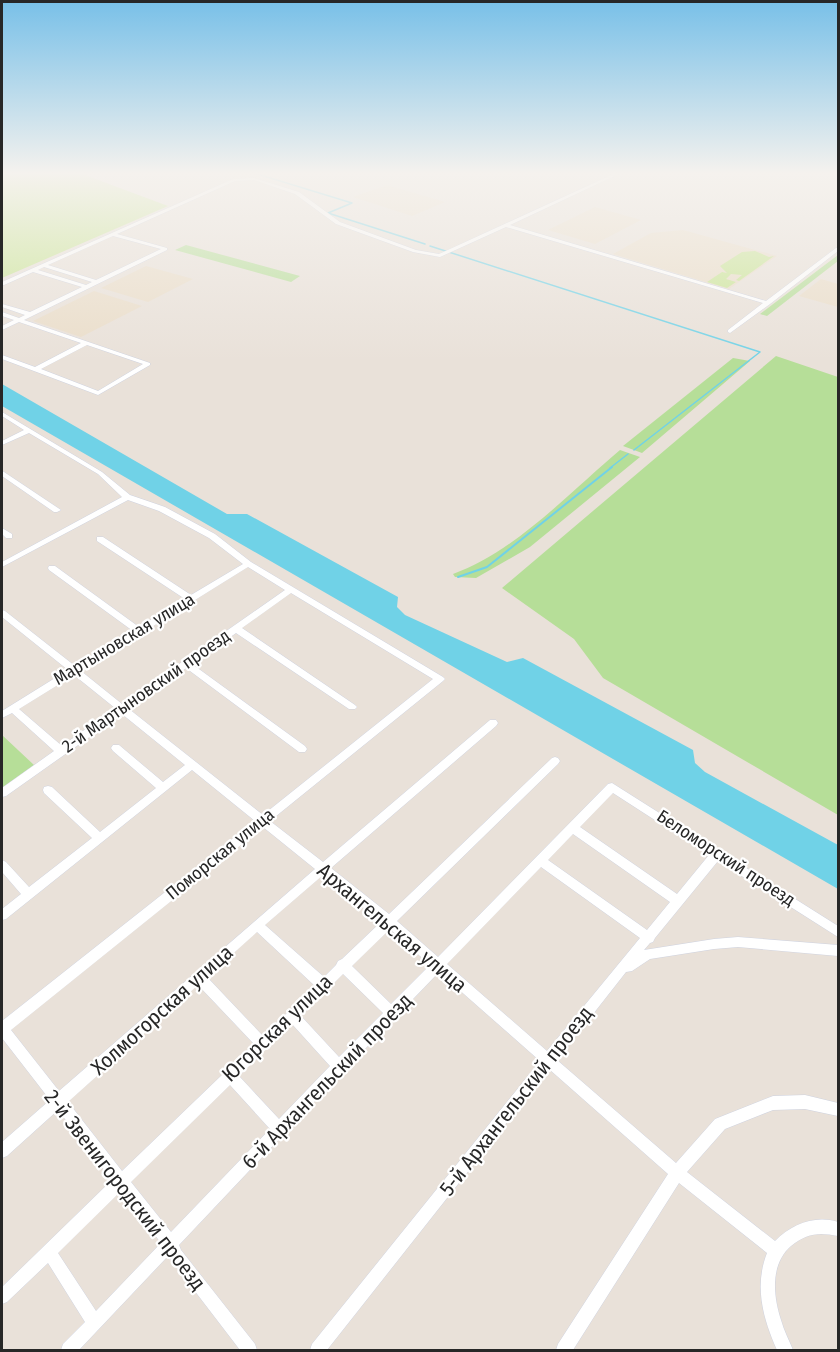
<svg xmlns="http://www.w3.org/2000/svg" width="840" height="1352" font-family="'Fira Sans Condensed',sans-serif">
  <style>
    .education { fill: #eaddc9 }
    .green { fill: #b6de98 }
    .pitch { fill: #c9e594 }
    .water { fill: #70d2e7 }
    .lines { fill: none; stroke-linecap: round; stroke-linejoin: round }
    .stream-far1 { stroke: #70d2e7; stroke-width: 1.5 }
    .stream { stroke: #70d2e7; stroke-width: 2 }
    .minor-casing { stroke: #cfd3e0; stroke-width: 1 }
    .minor { fill: #fff; fill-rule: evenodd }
    .labels { text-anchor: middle; stroke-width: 4.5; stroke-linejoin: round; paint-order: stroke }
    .street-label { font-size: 18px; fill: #272727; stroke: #fff }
    .near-street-label { font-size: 21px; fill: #272727; stroke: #fff }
  </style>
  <rect width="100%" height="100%" fill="#e9e1d9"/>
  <path class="education" d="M387 185 445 202 412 216 353 197Z
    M595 207 641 220 595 244 548 230Z
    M683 230 777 256 729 289 613 254 651 233Z
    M146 266 193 279 148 302 101 288Z
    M821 279 838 284V307L799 296Z
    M94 291 142 306 81 337 33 321Z"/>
  <path class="green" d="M186 245 300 276 291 282 175 250Z
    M838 255V261L767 316 760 314Z
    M776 356 838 377V815L603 678 574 639 502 588Z
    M733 358 750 361 642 453 623 446Z
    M620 450 640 457 530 547 476 578 455 577 453 574C515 552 570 492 620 450Z
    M2 735 34 765 2 788Z"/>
  <path class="pitch" d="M15 172H77L168 206 2 278V175Z
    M755 251 769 257 774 256 739 281 736 280 742 275 731 274 726 279 736 282 727 288 707 282 722 272 727 273 720 266 742 252Z"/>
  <path class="water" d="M2 384 227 514H247L398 597 397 607 405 615 507 662 523 658 693 750 695 763 705 772 838 845V889L2 406Z"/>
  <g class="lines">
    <path class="stream-far1" d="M251 172 352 203 328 213 425 244
      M430 246 760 352 634 450
      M610 468 628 454"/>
    <path class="stream" d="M458 577 487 567 612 467"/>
    <g class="minor-casing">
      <path id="minor" d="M618 172H623L510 225 766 301 836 248H838V251L770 304 730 333 728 332V330L763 303 506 227 440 257 413 252 336 224 295 194 254 180 235 181 117 234 167 248V250L24 320 150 363V365L98 395 2 359V355L35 367 81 343 19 322 2 330V326L14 320 2 316V312L19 318 25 315 2 307V304L30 312 82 287 33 272 4 285H2V282L233 179 254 178 299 192 340 222 416 250 439 254ZM113 236 161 249 96 280 48 265ZM44 267 92 282 86 285 38 270ZM87 345 143 364 98 391 41 369Z
        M2 412 102 472 130 495 165 507 215 534 251 562 443 677 445 679 443 681 270 821 323 862 490 720H496L498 723 496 726 331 868 389 914 552 758 555 757 558 758 560 761 558 764 397 921 438 957 608 784 612 783 838 926V937L718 861 655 938 653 942 650 943 644 950 714 939 738 937 838 945V956L738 947 714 949 650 959 632 971 626 972 557 1060 676 1163 715 1119 773 1096 805 1095 838 1103V1116L805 1109 773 1110 725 1129 687 1172 775 1241C792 1224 815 1215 838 1222V1236C819 1232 807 1233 791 1246 770 1264 773 1296 781 1320 784 1331 789 1340 793 1350H777C763 1319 754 1286 767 1253L679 1183 573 1350H556L558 1344 668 1174 549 1069 327 1350H310L312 1344 540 1061 439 972 286 1131 285 1135 282 1136 179 1245 181 1250 255 1344 257 1350H240L168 1256 79 1350H61L63 1344 85 1322 48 1263 7 1302 2 1304V1287L112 1180 58 1110 7 1156 2 1158V1142L50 1100 2 1038V1021L255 821 192 770 6 919 2 920V909L21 894 2 872V860L6 862 29 887 92 838 44 793 43 790 44 787 48 786 52 787 100 832 156 788 113 751 111 748 113 745H119L163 782 185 765 122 714 6 796 2 797V788L54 751 12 713 2 718V711L68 670 2 617V610L5 611 75 666 133 631 49 570 48 568 49 566H55L139 627 185 599 97 541V537H103L191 595 243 564 209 538 159 511 128 500 2 567V562L122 497 98 474 29 433 2 445V441L24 430 2 416ZM248 567 285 590 122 704 81 671ZM291 593 433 679 263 815 129 709 186 668 299 752H305L307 749 305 746 192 664 236 633 349 709H355L357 707 355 705 242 628ZM74 675 115 708 62 746 19 709ZM613 793 709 855 677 894 580 827ZM263 827 315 869 59 1091 11 1030ZM573 834 670 902 647 930 548 860ZM541 867 640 938 547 1051 447 964ZM323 875 381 922 342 959 338 961 336 965 324 977 265 925ZM390 929 430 965 391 1004 352 966ZM257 932 315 986 263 1036 207 977ZM343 974 383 1013 339 1057 301 1016ZM198 985 254 1044 230 1068 224 1069 223 1074 122 1171 68 1102ZM292 1024 330 1066 279 1119 239 1076ZM230 1085 270 1129 171 1232 131 1182ZM121 1191 161 1243 96 1311 58 1253Z
        M2 471 4 472 61 510 57 512H54L2 476Z
        M2 528 12 534V538H6L2 534Z"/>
    </g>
    <use href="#minor" class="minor"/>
  </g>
  <linearGradient id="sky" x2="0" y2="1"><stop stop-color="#78c0e8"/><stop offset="0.48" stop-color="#f5f2ee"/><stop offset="1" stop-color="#f5f2ee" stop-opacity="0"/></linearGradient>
  <rect width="840" height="361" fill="url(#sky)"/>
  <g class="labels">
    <g class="street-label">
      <text transform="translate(124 639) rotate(-31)" y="6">Мартыновская улица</text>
      <text transform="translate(146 691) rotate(-35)" y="6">2-й Мартыновский проезд</text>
      <text transform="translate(220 854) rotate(-39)" y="6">Поморская улица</text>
      <text transform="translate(726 858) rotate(33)" y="6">Беломорский проезд</text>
    </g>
    <g class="near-street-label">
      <text transform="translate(392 928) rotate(40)" y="7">Архангельская улица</text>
      <text transform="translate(162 1010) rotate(-42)" y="7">Холмогорская улица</text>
      <text transform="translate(277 1028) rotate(-44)" y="7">Югорская улица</text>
      <text transform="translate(327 1081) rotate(-46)" y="7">6-й Архангельский проезд</text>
      <text transform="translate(516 1101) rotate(-52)" y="7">5-й Архангельский проезд</text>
      <text transform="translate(125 1190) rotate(52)" y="7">2-й Звенигородский проезд</text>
    </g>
  </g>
  <rect width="840" height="1352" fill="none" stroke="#272727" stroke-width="6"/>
</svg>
